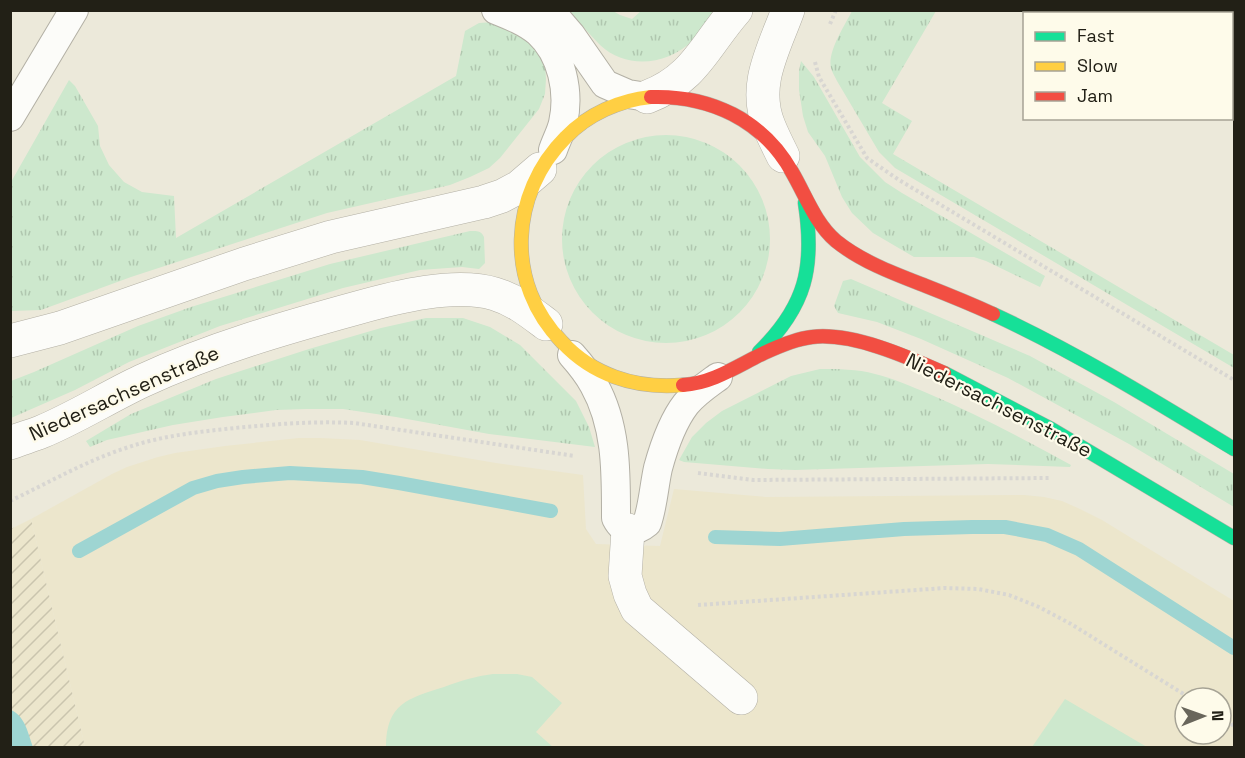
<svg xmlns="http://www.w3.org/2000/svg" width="1245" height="758" font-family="'Space Grotesk',sans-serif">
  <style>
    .built { fill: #ece6cc; fill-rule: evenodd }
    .industrial { fill: url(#industrial-furrows) }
    .grass { fill: url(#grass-tufts) }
    .park { fill: #cde8cd }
    .water { fill: #9ed5d2 }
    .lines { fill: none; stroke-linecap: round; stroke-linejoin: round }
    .stream { stroke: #9ed5d2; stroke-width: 14 }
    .lane-casing { stroke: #b3b0a5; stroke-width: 30 }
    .street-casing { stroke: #b3b0a5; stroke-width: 34 }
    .fast-casing { stroke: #b3b0a5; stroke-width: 15 }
    .slow-casing { stroke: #b3b0a5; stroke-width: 15 }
    .jam-casing { stroke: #b3b0a5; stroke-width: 15 }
    .path { stroke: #d8d6d2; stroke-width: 4; stroke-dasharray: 3 3; stroke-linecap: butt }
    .lane { stroke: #fcfcf9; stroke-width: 28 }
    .street { stroke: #fcfcf9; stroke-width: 33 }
    .fast { stroke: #16e098; stroke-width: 14 }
    .slow { stroke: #ffcf43; stroke-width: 14 }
    .jam { stroke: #f24e42; stroke-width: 14 }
    .labels { text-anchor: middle; stroke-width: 4.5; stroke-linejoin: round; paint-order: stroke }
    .street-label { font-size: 20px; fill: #222016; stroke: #fefbea }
  </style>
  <defs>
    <pattern id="industrial-furrows" width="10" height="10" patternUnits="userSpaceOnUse" patternTransform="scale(1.5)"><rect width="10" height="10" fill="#ece6cc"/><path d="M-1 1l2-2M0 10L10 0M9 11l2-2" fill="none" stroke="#cac5ae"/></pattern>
    <pattern id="grass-tufts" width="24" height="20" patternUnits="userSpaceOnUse" patternTransform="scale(1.5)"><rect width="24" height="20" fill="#cde8cd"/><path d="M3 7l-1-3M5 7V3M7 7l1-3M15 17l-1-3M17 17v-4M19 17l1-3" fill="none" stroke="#b0c7af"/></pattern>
  </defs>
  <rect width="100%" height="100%" fill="#ece9da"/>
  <path class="built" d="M299 438H320L360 440 496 463 583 475 586 529 596 544 660 546 674 489 766 497 1024 495 1044 497 1062 501 1080 509 1102 520 1234 601V747H85L31 519 112 474 127 467 158 457 175 453 225 446ZM1185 698H1221V734H1185Z"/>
  <path class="industrial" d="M31 519 85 747 11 748V529Z"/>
  <path class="grass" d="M569 11H613L620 15 632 19 641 11H714C707 20 701 33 692 41 667 65 627 70 600 45 589 34 579 22 569 11Z
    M852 11H936L882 103 912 121 893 154 1234 355V368L895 168 879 152 837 81C835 77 832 72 831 68 827 52 845 25 852 11Z
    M493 22 506 26 538 49 545 64 546 79 545 94 539 109 500 158 489 168 470 177 450 185 327 213 131 277 41 310 11 311V182L69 80 75 86 98 126 100 146 109 165 124 182 142 192 174 196 176 238 456 76 465 31 479 23Z
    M801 61 814 77 860 157 885 182 902 193 1045 276 1040 287 986 261 974 257H914L873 233 852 213 842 197 825 156 808 132 803 116 799 90V71Z
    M562 239a104 104 0 1 1 208 0a104 104 0 1 1-208 0Z
    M470 231C476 231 481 230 484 237L485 263 479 269 462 267 420 270 343 288 220 326 129 362 75 390 11 418V381L34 372 138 326 191 307 330 264Z
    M851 279 1030 356 1114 402 1234 474V507L1129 444 1008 378 921 339 877 322 838 313 834 306 843 281Z
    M426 318H463L490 327 520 345 576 401 589 427 595 447 489 434 396 417 343 409H307L276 410 223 417 173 425 107 440 90 447 86 441 131 414 216 379 309 349 381 328Z
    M820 369C839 369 857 369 875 374 893 378 910 386 927 393 977 414 1023 439 1071 465L1070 467 988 464 795 470 768 469 684 462 679 460 692 437 706 423 722 411 791 376Z"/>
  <path class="park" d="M493 674H517L532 677 562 703 536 732 553 747H386C386 704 408 698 444 687 460 681 476 676 493 674Z
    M1065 699 1147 747H1032Z"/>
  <path class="water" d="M11 710C25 716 28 733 33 747H11Z"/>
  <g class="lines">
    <path class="stream" d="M715 537 780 539 904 529 972 527H1005L1047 535 1079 549 1234 648
      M79 551 193 488 217 481 243 477 290 473 362 477 399 483 551 511"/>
    <g class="lane-casing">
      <path id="lane" d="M496 10C511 16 526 22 538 32 562 54 570 92 563 123 561 132 556 141 553 150
        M545 10 559 21 571 35 605 84 628 94 647 97
        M10 117 74 10
        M572 355C580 364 588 374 594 385 617 426 616 473 616 518 623 532 635 533 647 523 653 506 654 486 658 468 664 446 672 422 686 404 695 393 707 385 718 377"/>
    </g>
    <g class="street-casing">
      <path id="street" d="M647 97C695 79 705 45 736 10
        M783 156C778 146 773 136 769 126 752 85 774 49 788 10
        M10 341 60 328 244 264 331 237 484 202 502 196 519 187 540 169
        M10 443C20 439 31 436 41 432 75 418 108 397 142 381 211 349 284 328 357 308 396 297 455 282 495 294 515 300 530 312 546 324
        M628 530 625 576 630 594 637 609 741 698"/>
    </g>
    <g class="fast-casing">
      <path id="fast" d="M993 314C1077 353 1155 401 1234 449
        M759 352C806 306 815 267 805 203
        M944 373 1051 429 1234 538"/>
    </g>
    <g class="slow-casing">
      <path id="slow" d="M651 97C620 100 588 114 566 137 509 194 505 284 562 342 577 358 595 370 615 377 637 385 660 387 683 385"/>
    </g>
    <g class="jam-casing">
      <path id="jam" d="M651 97C710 95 763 120 792 172 806 196 815 223 836 241 862 262 895 274 926 286 949 295 971 304 993 314
        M683 385C713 383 737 366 764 353 779 346 795 339 812 337 852 332 908 357 944 373"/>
    </g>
    <path class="path" d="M830 24 836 10
      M815 62 819 77 867 158 899 180 1234 380
      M698 473 753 480 1050 478
      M10 501C48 483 84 462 123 449 159 436 197 432 235 428 275 424 314 421 354 423L575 456
      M698 605 945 588 978 589 1009 595 1039 607 1071 624 1190 698
      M1221 717 1234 726"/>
    <use href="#lane" class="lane"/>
    <use href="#street" class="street"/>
    <use href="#fast" class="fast"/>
    <use href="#slow" class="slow"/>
    <use href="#jam" class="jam"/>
  </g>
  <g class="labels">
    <g class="street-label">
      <text transform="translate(124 393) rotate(-24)" y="7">Niedersachsenstraße</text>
      <text transform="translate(999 405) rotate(27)" y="7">Niedersachsenstraße</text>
    </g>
  </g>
  <rect width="1245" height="758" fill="none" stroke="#222016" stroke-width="24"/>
  <rect x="1023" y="12" width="210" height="108" fill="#fefbea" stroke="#a6a395" stroke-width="1.5"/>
  <rect x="1035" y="32" width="30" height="9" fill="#16e098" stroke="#a6a395" stroke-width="1.5"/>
  <text x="1077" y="42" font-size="18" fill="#222016">Fast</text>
  <rect x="1035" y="62" width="30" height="9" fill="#ffcf43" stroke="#a6a395" stroke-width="1.5"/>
  <text x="1077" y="72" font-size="18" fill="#222016">Slow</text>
  <rect x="1035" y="92" width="30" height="9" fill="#f24e42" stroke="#a6a395" stroke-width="1.5"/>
  <text x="1077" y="102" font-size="18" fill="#222016">Jam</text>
  <g transform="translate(1203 716) rotate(89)"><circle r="28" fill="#fefbea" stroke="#a6a395" stroke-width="1.5"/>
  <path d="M0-4.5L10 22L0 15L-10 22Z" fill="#69665b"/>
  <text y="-9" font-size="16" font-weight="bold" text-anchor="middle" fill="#222016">N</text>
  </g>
</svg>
